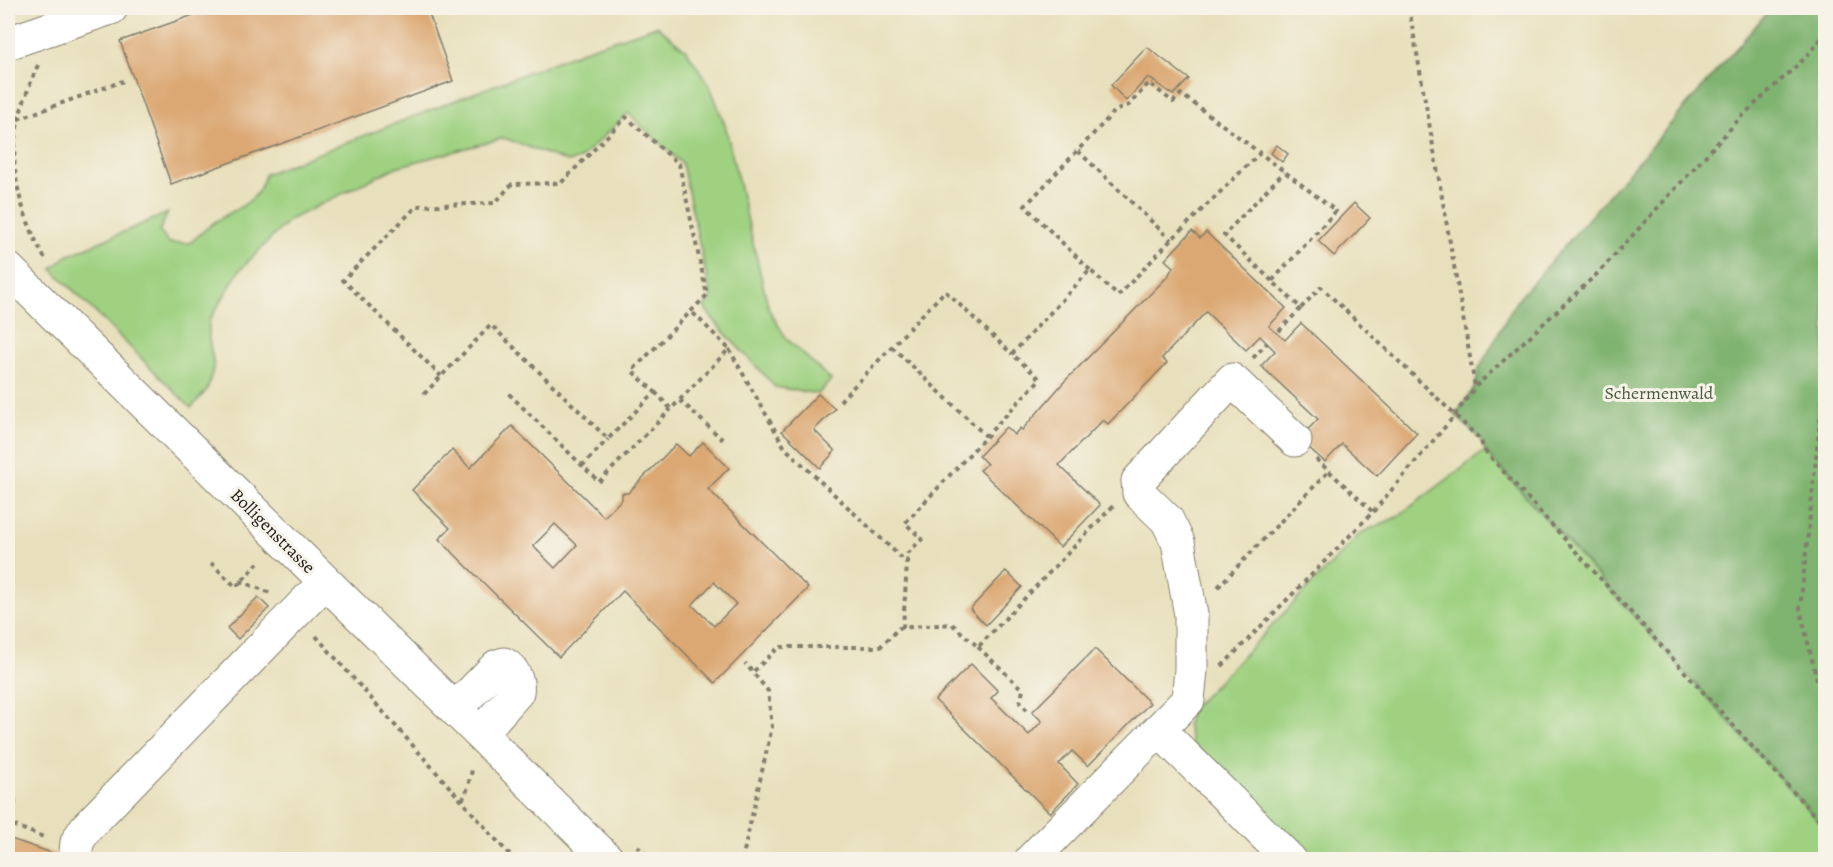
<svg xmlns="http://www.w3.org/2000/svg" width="1833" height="867" font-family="Alegreya,serif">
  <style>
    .green { fill: #9fd181; stroke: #5e764e; stroke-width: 1.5 }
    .forest { fill: #7fb36f; stroke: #4e6846; stroke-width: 1.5 }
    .building { fill: #dba772; fill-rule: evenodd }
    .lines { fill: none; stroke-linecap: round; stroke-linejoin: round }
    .minor-casing { stroke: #827e6c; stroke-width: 35 }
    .path { stroke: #827e6c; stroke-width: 4; stroke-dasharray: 4.5 4.5; stroke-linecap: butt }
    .minor { stroke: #fff; stroke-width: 33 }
    .labels { text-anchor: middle; stroke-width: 6; stroke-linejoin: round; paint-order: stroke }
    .park-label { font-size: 18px; fill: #4a5b3f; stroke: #f7f3e8 }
    .street-label { font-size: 18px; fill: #1c1c1c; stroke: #f7f3e8 }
  </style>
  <rect width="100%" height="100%" fill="#f7f3e8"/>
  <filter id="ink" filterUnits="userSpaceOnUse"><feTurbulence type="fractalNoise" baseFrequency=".0167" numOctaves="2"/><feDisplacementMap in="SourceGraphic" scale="12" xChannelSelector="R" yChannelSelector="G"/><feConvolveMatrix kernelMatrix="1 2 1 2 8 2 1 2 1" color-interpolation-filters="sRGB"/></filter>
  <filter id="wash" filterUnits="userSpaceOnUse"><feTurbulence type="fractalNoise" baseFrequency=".008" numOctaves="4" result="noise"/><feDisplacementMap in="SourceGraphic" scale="24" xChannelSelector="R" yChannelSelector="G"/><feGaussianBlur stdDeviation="1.35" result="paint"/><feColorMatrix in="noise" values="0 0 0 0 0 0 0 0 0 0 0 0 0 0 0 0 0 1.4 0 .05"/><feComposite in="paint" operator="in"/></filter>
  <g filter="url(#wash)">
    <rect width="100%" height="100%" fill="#e8e0bc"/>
    <path class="green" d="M657 26 686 50 710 86 725 125 769 310 786 338 831 380 818 394 775 387C752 360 723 335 704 307L711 297 682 164 628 113 580 159 568 162 504 138 396 167 289 220 239 271 209 321V340L214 366 207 390 191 408 52 269 67 256 168 213 159 231 169 243H190C197 237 204 230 212 224 235 207 258 206 265 174L593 47Z
      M1485 451 1825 828V859H1304L1192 744 1187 724 1191 710 1361 533 1397 517Z"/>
    <path class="forest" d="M1771 8H1825V828L1485 451 1480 439 1455 415 1475 387 1479 369 1515 303Z"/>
    <g id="blocks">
      <path class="building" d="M213 8H427L453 81 171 184 120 41Z
        M1147 47 1189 79 1173 95 1148 77 1126 101 1111 85Z
        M1277 145 1288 154 1282 162 1271 153Z
        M1354 203 1370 218 1334 256 1318 241Z
        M1192 231 1200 238 1206 232 1286 308 1269 326 1285 340 1301 323 1417 433 1377 476 1342 444 1325 462 1299 439 1318 419 1261 366 1275 351 1260 336 1246 350 1206 312 1162 358 1167 363 1108 424 1103 420 1059 465 1100 505 1060 547 980 470 987 464 979 456 1006 427 1014 435 1020 428 1022 430 1064 382 1168 276 1173 267 1165 260Z
        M818 394 835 409 814 430 835 451 820 468 782 431Z
        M512 426 604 517 622 499V493H628L676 444 689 456 703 442 729 468 708 489 808 588 715 683 623 591 559 657 439 539 450 528 412 490 452 450 470 468ZM555 524 577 545 555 568 533 546ZM714 582 736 604 714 626 692 605Z
        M1006 571 1022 587 986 625 970 609Z
        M258 597 269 608 238 639 227 628Z
        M1095 649 1150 703 1088 766 1072 751 1059 764 1078 784 1050 813 935 700 971 664 998 691 991 698 1029 735 1042 721 1032 712Z
        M8 838 58 855 56 860H8Z"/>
    </g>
  </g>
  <g filter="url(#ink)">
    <use href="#blocks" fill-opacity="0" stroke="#827e6c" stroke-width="1.5"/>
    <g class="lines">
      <g class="minor-casing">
        <path id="minor" d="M8 43 111 8
          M8 269 608 860
          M455 709 497 666 504 664C513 669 519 681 517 692L480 734
          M1159 730 1290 860
          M75 860 77 842 86 828 325 582
          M1031 860 1188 700 1191 670V615L1178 542 1167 520 1139 493 1138 481 1232 380 1295 440"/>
      </g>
      <path class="path" d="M1409 8 1475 386
        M38 65C13 122 5 162 28 222 33 234 38 248 46 260
        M18 119 123 81
        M1078 151 1171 240
        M1090 270 1025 206 1115 111 1129 105 1149 83 1173 102 1181 94 1260 153
        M1272 281 1224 235 1284 172
        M1301 308 1321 287 1480 439 1485 451 1826 828
        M892 347 986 436
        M729 349 785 448 907 563 903 628
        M1253 358 1267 343
        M1826 364 1800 609 1826 718
        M655 392 671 409 729 349 691 311
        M424 394 491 325 608 439 655 392 632 371 707 295 679 164 626 117 561 183 512 184 495 203 417 206 343 280 441 376
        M509 394 599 482 671 409
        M680 400 724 441
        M840 401 945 291 1012 354
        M1316 459 1373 512
        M582 466 608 439
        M211 563 236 587 261 560
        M907 563 908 553 922 539 905 523 1040 379 1012 354 1090 270 1118 296 1171 240 1260 153 1336 211 1272 281 1301 308 1277 333
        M240 581 273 594
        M1218 587 1329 471
        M316 636 514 860
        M978 647 1023 690 1020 703 1030 713
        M1222 666 1373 512 1455 415 1475 387 1598 273 1742 116 1806 57 1826 33
        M754 671 779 647H880L899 628 952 624 978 647 1113 506
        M8 795 15 802 10 824 46 838
        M462 800 466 794 472 770
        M637 846 651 860
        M742 860 772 727 768 691 745 663"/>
      <use href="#minor" class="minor"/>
    </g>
  </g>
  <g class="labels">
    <g class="park-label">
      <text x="1659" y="399">Schermenwald</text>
    </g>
    <g class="street-label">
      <text transform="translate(273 531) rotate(45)" y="6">Bolligenstrasse</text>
    </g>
  </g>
  <rect width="1833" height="867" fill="none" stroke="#f7f3e8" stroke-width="30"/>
</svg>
